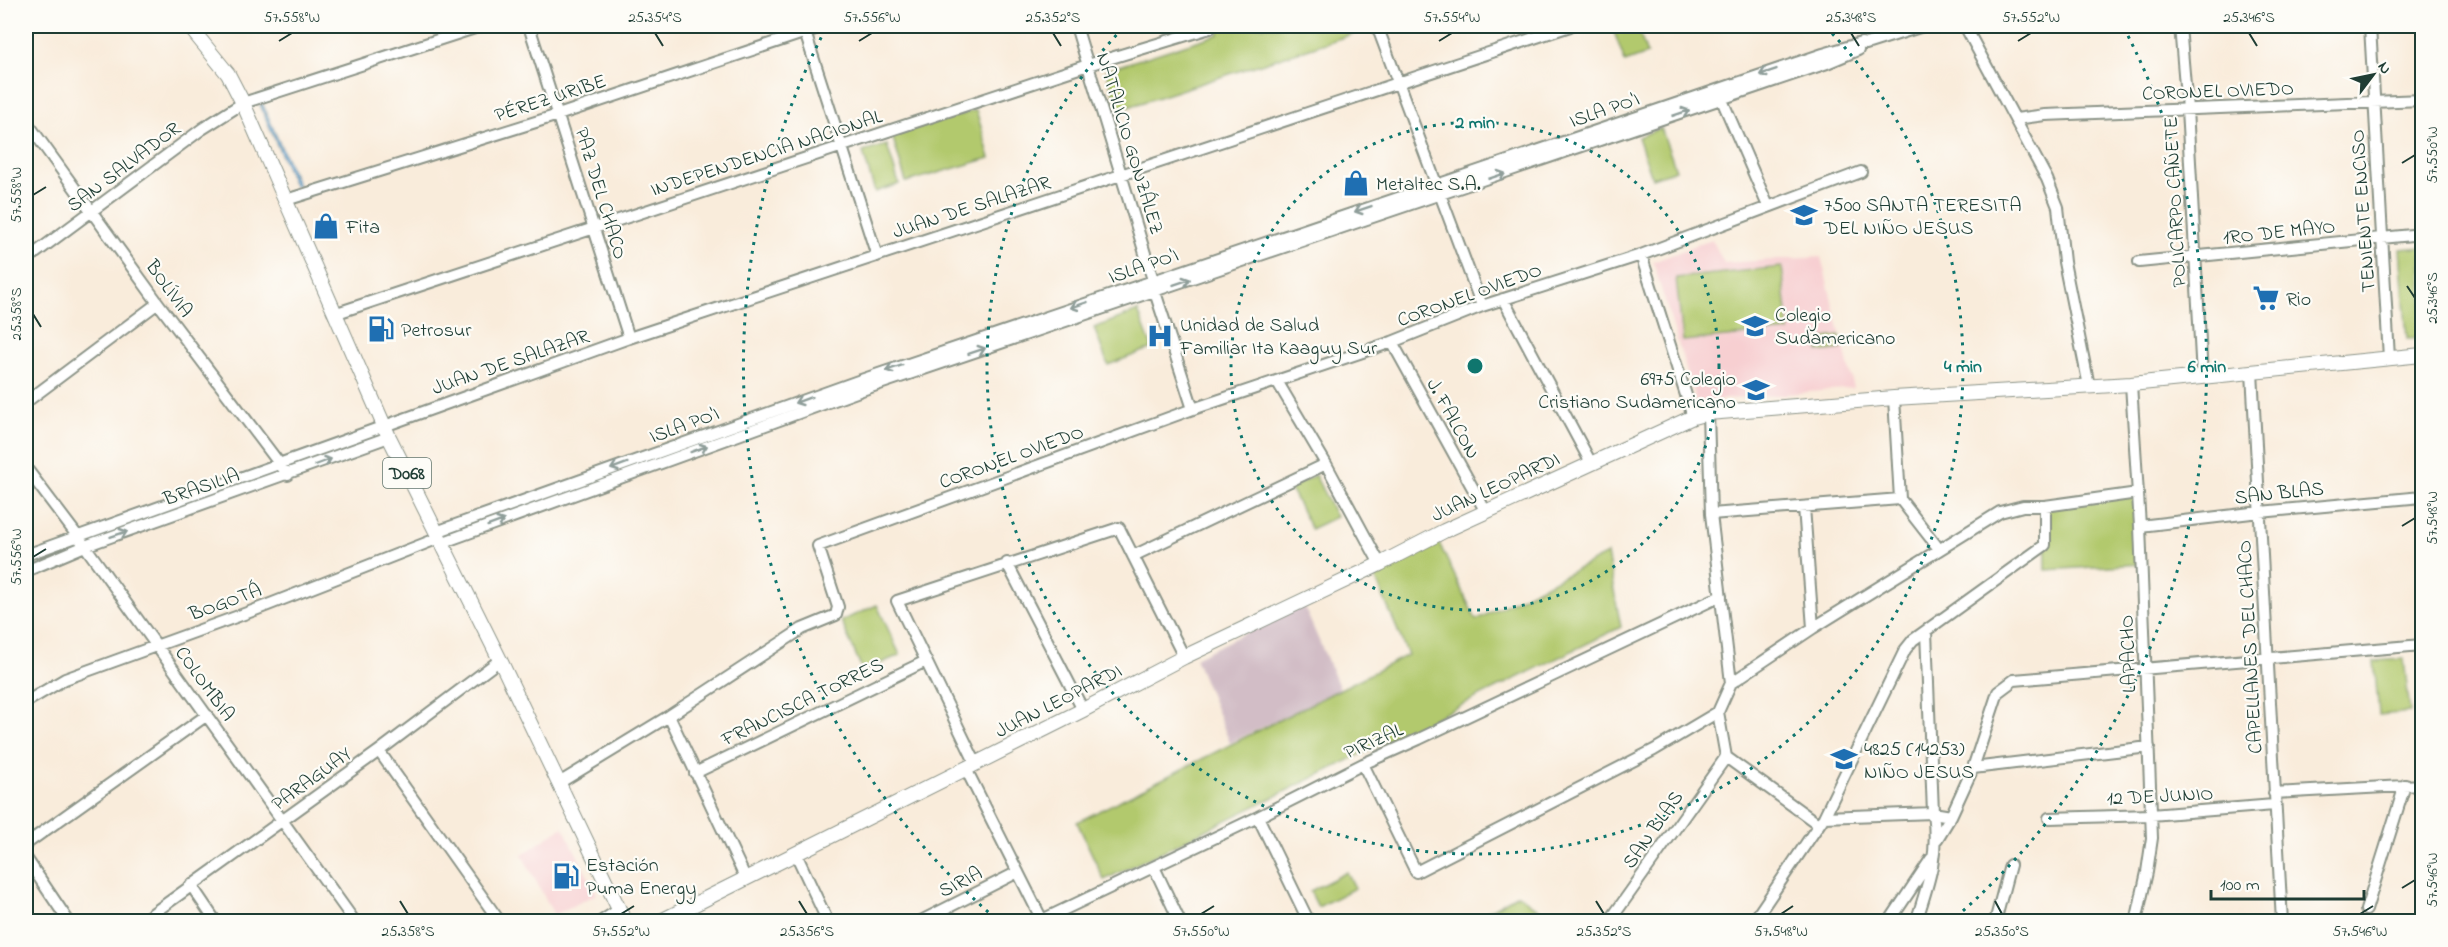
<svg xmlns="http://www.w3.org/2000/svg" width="2448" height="947" font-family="'Indie Flower',sans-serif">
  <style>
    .built { fill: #f7cfd1 }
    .industrial { fill: #d2bdc6 }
    .green { fill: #b2c96d; stroke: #688350; stroke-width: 1.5 }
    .water { fill: #7dbff2; stroke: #4e7e93; stroke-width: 1.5 }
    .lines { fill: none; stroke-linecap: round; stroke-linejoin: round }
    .minor-casing { stroke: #8c9488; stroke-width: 14 }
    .major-casing { stroke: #8c9488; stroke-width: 16 }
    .minor { stroke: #fff; stroke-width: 10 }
    .major { stroke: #fff; stroke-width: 14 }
    .oneway { stroke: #8f9e9a }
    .ticks { fill: none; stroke: #1f3d34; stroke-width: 2 }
    .ring { fill: none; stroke: #0f766e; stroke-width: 3; stroke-dasharray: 3 6 }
    .labels { text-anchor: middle; stroke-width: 4.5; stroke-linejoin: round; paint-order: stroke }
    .shield { fill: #fdfcf7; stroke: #62766e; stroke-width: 1.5 }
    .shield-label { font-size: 18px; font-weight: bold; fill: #1f3d34 }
    .street-label { font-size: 20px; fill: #1f3d34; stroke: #fdfcf7 }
    .poi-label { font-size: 20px; fill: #1f3d34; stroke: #fdfcf7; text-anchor: start }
    .centre { fill: #0f766e; stroke: #fdfcf7; stroke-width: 3 }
    .ring-label { font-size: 18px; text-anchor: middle; font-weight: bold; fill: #0f766e; stroke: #fdfcf7; stroke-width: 4.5; stroke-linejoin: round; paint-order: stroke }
    .neatline { fill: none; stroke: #1f3d34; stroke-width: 2 }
    .ticks-label { font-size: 15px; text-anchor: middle; fill: #1f3d34 }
  </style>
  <rect width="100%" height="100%" fill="#fdfcf7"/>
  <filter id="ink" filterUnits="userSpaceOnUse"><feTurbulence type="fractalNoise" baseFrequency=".0167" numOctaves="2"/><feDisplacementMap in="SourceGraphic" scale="12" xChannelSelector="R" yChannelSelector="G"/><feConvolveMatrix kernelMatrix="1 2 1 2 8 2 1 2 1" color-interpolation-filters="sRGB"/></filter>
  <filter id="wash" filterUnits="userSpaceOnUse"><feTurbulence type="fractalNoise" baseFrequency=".008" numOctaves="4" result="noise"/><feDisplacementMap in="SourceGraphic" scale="24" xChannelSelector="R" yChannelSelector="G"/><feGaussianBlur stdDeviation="1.35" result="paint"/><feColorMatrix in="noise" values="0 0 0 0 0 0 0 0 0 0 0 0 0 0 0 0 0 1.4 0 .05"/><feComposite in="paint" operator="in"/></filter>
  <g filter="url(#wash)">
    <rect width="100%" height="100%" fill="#f9ecdb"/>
    <path class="built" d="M1712 239 1724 263 1821 257 1854 388 1696 402 1653 262Z
      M563 827 597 894 554 915 522 855Z"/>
    <path class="industrial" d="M1303 604 1340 689 1230 743 1195 658Z"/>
    <path class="green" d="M1217 26H1359L1362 31 1119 110 1106 70 1219 34Z
      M1612 26H1637L1647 54 1625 62Z
      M976 110 990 158 906 182 892 135Z
      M1661 128 1676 170 1652 178 1638 137Z
      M887 145 899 184 875 192 863 152Z
      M2422 247V338L2407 339 2400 249Z
      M1782 267 1789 331 1683 341 1676 278Z
      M1138 311 1152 348 1108 365 1094 328Z
      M1840 336 1842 349 1819 352 1817 339Z
      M1315 475 1336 517 1311 529 1290 488Z
      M2138 493 2141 564 2046 570 2045 506Z
      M1438 541 1476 620 1607 554 1621 627 1104 880 1077 822 1408 655 1373 572Z
      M877 605 900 655 863 671 841 621Z
      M2404 659 2410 712 2379 715 2374 661Z
      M1347 872 1355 888 1318 907 1310 891Z
      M1518 894 1554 921H1472Z"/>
    <path class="water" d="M262 103 298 186 295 187 260 104Z"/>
  </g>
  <g filter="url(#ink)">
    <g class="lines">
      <g class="minor-casing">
        <path id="minor" d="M529 26 629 338
          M803 26 877 256
          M1076 26 1153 280 1155 292 1193 409
          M1377 26 1482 306
          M1965 26 2047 179 2058 207 2064 262 2089 386
          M2180 26 2187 109 2202 376
          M2370 26 2389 358
          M1719 93 1768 206
          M2016 119 2045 115 2422 100
          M26 121 158 303 288 475
          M286 200 558 115 824 26
          M1641 255 1693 417
          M26 260 202 129 243 103 481 26
          M2139 262 2422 234
          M1503 299 1591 463
          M334 314 1088 65 1210 28
          M1392 342 1486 512
          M2252 372 2282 922
          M1277 381 1326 464 1380 564
          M2131 384 2140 526 2152 838 2147 872 2136 922
          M1894 398 1900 499 1939 549
          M26 402 158 303
          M1708 413 1711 514 1731 683
          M26 468 85 546 355 922
          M1804 507 1813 628
          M1711 514 1900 499
          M2140 526 2260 512 2422 497
          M436 532 858 381 1823 54 1861 43 1866 44 1923 26
          M441 543 862 390 1827 63 1858 50
          M26 555 629 338 1570 26
          M1133 556 1326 464
          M1007 563 1083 710
          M26 571 85 546 389 437
          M26 702 65 679 255 610 439 538
          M669 716 745 877
          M379 751 500 922
          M976 764 897 601 1119 528 1184 657
          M1363 764 1416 872 1654 750 1718 712
          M1973 768 2149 747
          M966 769 1043 922
          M695 773 926 661
          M559 783 669 716 802 629 836 615 838 607 818 546 1193 409 1392 342 1482 306 1641 255 1861 172
          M2274 793 2422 785
          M1258 817 1309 922
          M1824 817 1933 813 1951 816
          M2049 818 2151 815 2274 805
          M1818 824 1726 757 1718 712 1731 683 1813 628 2000 512 2023 506H2045L2138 493
          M1937 839 1951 816 1973 768 1998 692 2014 680 2422 645
          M26 844 207 715
          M796 854 828 922
          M26 858 69 922
          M1154 867 1180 922
          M191 885 216 922
          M2366 910 2405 785
          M1042 920 1258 817 1363 764 1419 739 1721 596
          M141 922 379 751 500 660
          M600 922 620 909
          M919 922 1018 872
          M1609 922 1726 757
          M1753 922 1824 817 1905 650 1913 640 2045 545V506
          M1889 922 1931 859
          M1916 922C1929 881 1939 856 1933 813L1926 631
          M1995 922 2010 865"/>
      </g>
      <g class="major-casing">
        <path id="major" d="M189 26 228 74 243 103 389 437 500 660 625 922
          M659 922 1083 710 1184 657 1380 564 1444 531 1693 417 1708 413 1894 398 2131 384 2422 355"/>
      </g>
      <use href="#minor" class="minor"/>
      <use href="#major" class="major"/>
    </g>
    <defs><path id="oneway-shaft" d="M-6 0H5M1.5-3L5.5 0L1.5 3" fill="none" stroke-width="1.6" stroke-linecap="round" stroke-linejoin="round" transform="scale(1.5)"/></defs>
    <g class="oneway">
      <use href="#oneway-shaft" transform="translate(1768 72) rotate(161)"/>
      <use href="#oneway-shaft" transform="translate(1681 113) rotate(-19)"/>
      <use href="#oneway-shaft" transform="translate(1497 176) rotate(-19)"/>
      <use href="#oneway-shaft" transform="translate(1363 209) rotate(161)"/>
      <use href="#oneway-shaft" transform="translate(1182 282) rotate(-19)"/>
      <use href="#oneway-shaft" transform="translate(1079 305) rotate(161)"/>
      <use href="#oneway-shaft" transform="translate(977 351) rotate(-19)"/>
      <use href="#oneway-shaft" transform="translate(894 368) rotate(161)"/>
      <use href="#oneway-shaft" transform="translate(803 400) rotate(160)"/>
      <use href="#oneway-shaft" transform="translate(699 449) rotate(-20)"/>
      <use href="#oneway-shaft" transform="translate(323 462) rotate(-21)"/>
      <use href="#oneway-shaft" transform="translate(619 466) rotate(160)"/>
      <use href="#oneway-shaft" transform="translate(496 523) rotate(-20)"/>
      <use href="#oneway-shaft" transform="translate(119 534) rotate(-19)"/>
    </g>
  </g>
  <path class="ticks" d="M655 33 663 46M1053 33 1061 46M1851 33 1859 46M2249 33 2257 46M279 41 292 33M859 41 872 33M1439 41 1452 33M2018 41 2031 33M2402 163 2415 155M33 195 46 187M2407 286 2415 298M33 314 41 327M2402 526 2415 518M33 557 46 549M2402 888 2415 880M400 901 408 914M799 901 807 914M1596 901 1604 914M1995 901 2002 914M621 914 634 906M1201 914 1214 906M1781 914 1793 906M2360 914 2373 906"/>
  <g class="ring">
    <circle cx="1475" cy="366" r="244"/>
    <path d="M1826 27A488 488 0 1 1 1124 27"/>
    <path d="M995 918A732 732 0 0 1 826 28M2124 28A732 732 0 0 1 1955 918"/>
  </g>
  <defs>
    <g id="shop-bare" transform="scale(2.07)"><path d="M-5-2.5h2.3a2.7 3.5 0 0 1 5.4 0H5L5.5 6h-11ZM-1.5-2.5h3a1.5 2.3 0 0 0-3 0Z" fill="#1f6fb2" stroke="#fdfcf7" stroke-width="2.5" paint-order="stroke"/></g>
    <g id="school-bare" transform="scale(2.07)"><path d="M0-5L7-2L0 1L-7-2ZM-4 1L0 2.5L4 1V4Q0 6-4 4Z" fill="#1f6fb2" stroke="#fdfcf7" stroke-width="2.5" paint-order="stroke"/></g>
    <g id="supermarket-bare" transform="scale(2.07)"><path d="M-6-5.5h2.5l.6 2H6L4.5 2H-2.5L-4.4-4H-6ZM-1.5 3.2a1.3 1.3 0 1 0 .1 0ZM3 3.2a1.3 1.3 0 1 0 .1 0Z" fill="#1f6fb2" stroke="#fdfcf7" stroke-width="2.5" paint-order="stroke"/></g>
    <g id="fuel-bare" transform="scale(2.07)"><path d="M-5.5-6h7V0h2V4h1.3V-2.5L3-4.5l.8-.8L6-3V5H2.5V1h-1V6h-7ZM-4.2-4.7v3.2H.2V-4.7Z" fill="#1f6fb2" stroke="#fdfcf7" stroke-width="2.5" paint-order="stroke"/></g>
    <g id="hospital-bare" transform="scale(2.07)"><path d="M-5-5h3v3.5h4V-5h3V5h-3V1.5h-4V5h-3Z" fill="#1f6fb2" stroke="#fdfcf7" stroke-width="2.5" paint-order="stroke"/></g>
  </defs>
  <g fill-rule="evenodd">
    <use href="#shop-bare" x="1356" y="183"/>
    <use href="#school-bare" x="1804" y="215"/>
    <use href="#shop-bare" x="326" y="226"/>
    <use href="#supermarket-bare" x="2266" y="298"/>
    <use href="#school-bare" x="1755" y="326"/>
    <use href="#fuel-bare" x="381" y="329"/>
    <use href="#hospital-bare" x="1160" y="336"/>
    <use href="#school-bare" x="1756" y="390"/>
    <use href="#school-bare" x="1844" y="759"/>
    <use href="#fuel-bare" x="566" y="876"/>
  </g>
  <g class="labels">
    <rect class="shield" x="383" y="458" width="48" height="30" rx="4.5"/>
    <g class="shield-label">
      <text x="407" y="479">D068</text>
    </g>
    <g class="street-label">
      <text transform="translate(2218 90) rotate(-2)" y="7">CORONEL OVIEDO</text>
      <text transform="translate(550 97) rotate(-18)" y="7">PÉREZ URIBE</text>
      <text transform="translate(1604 109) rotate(-19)" y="7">ISLA PO'I</text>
      <text transform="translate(1131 143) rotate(73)" y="7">NATALICIO GONZÁLEZ</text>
      <text transform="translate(766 152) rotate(-18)" y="7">INDEPENDENCIA NACIONAL</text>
      <text transform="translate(123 166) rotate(-37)" y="7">SAN SALVADOR</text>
      <text transform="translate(602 193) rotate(73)" y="7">PAZ DEL CHACO</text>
      <text transform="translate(2174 202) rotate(-93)" y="7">POLICARPO CAÑETE</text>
      <text transform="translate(971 206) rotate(-18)" y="7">JUAN DE SALAZAR</text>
      <text transform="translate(2362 211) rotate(-94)" y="7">TENIENTE ENCISO</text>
      <text transform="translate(2279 231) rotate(-6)" y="7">1RO DE MAYO</text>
      <text transform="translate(1143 265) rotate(-19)" y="7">ISLA PO'I</text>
      <text transform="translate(170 288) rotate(54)" y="7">BOLÍVIA</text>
      <text transform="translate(1469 294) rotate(-20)" y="7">CORONEL OVIEDO</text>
      <text transform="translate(510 361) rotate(-19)" y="7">JUAN DE SALAZAR</text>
      <text transform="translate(1454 418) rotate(61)" y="7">J. FALCON</text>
      <text transform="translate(684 424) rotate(-20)" y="7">ISLA PO'I</text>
      <text transform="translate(1011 456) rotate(-20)" y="7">CORONEL OVIEDO</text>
      <text transform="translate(201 486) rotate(-19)" y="7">BRASILIA</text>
      <text transform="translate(1495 486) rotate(-25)" y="7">JUAN LEOPARDI</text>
      <text transform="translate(2279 492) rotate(-6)" y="7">SAN BLAS</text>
      <text transform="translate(225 601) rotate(-20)" y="7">BOGOTÁ</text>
      <text transform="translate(2249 647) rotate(-93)" y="7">CAPELLANES DEL CHACO</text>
      <text transform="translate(2127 654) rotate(-92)" y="7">LAPACHO</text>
      <text transform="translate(206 683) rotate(54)" y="7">COLOMBIA</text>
      <text transform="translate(1058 700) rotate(-27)" y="7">JUAN LEOPARDI</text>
      <text transform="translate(802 701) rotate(-26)" y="7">FRANCISCA TORRES</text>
      <text transform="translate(1373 740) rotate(-24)" y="7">PIRIZAL</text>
      <text transform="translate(311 778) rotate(-36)" y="7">PARAGUAY</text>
      <text transform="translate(2160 795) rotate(-3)" y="7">12 DE JUNIO</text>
      <text transform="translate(1652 829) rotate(-55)" y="7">SAN BLAS</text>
      <text transform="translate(960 881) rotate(-27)" y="7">SIRIA</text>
    </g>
    <g class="poi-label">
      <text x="1376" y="190">Metaltec S.A.</text>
      <text x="1824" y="211">7500 SANTA TERESITA<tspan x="1824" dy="23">DEL NIÑO JESUS</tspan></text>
      <text x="346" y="233">Fita</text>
      <text x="2286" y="305">Rio</text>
      <text x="1775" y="321">Colegio<tspan x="1775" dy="23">Sudamericano</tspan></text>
      <text x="1180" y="331">Unidad de Salud<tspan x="1180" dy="23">Familiar Ita Kaaguy Sur</tspan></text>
      <text x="401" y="336">Petrosur</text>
      <text x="1736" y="385" text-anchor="end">6975 Colegio<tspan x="1736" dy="23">Cristiano Sudamericano</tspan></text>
      <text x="1864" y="755">4825 (14253)<tspan x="1864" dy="23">NIÑO JESUS</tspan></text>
      <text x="586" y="871">Estación<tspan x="586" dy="23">Puma Energy</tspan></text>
    </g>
  </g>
  <circle cx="1475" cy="366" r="9" class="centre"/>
  <g class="ring-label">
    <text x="1475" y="128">2 min</text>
    <text x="1963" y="372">4 min</text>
    <text x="2207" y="372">6 min</text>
  </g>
  <rect width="2448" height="947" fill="none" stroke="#fdfcf7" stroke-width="66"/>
  <g transform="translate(2373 75) rotate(58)" stroke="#fdfcf7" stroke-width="4.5" paint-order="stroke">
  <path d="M0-4.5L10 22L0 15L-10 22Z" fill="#1f3d34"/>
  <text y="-9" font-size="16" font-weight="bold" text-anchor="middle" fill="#1f3d34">N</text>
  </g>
  <path d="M2211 890v9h153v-9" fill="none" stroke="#1f3d34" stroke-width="3"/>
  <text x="2220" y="890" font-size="18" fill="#1f3d34" stroke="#fdfcf7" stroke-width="4.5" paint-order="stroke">100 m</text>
  <rect x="33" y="33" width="2382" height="881" class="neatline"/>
  <g class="ticks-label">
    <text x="292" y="22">57.558°W</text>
    <text x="655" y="22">25.354°S</text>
    <text x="872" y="22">57.556°W</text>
    <text x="1053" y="22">25.352°S</text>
    <text x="1452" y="22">57.554°W</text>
    <text x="1851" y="22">25.348°S</text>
    <text x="2031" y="22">57.552°W</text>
    <text x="2249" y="22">25.346°S</text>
    <text transform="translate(2432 155) rotate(-90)" y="5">57.550°W</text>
    <text transform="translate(16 195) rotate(-90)" y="5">57.558°W</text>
    <text transform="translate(2432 298) rotate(-90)" y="5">25.346°S</text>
    <text transform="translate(16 314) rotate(-90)" y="5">25.358°S</text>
    <text transform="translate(2432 518) rotate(-90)" y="5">57.548°W</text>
    <text transform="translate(16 557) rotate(-90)" y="5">57.556°W</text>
    <text transform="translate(2432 880) rotate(-90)" y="5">57.546°W</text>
    <text x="408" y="936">25.358°S</text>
    <text x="621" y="936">57.552°W</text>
    <text x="807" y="936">25.356°S</text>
    <text x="1201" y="936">57.550°W</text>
    <text x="1604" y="936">25.352°S</text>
    <text x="1781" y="936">57.548°W</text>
    <text x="2002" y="936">25.350°S</text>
    <text x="2360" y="936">57.546°W</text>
  </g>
</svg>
